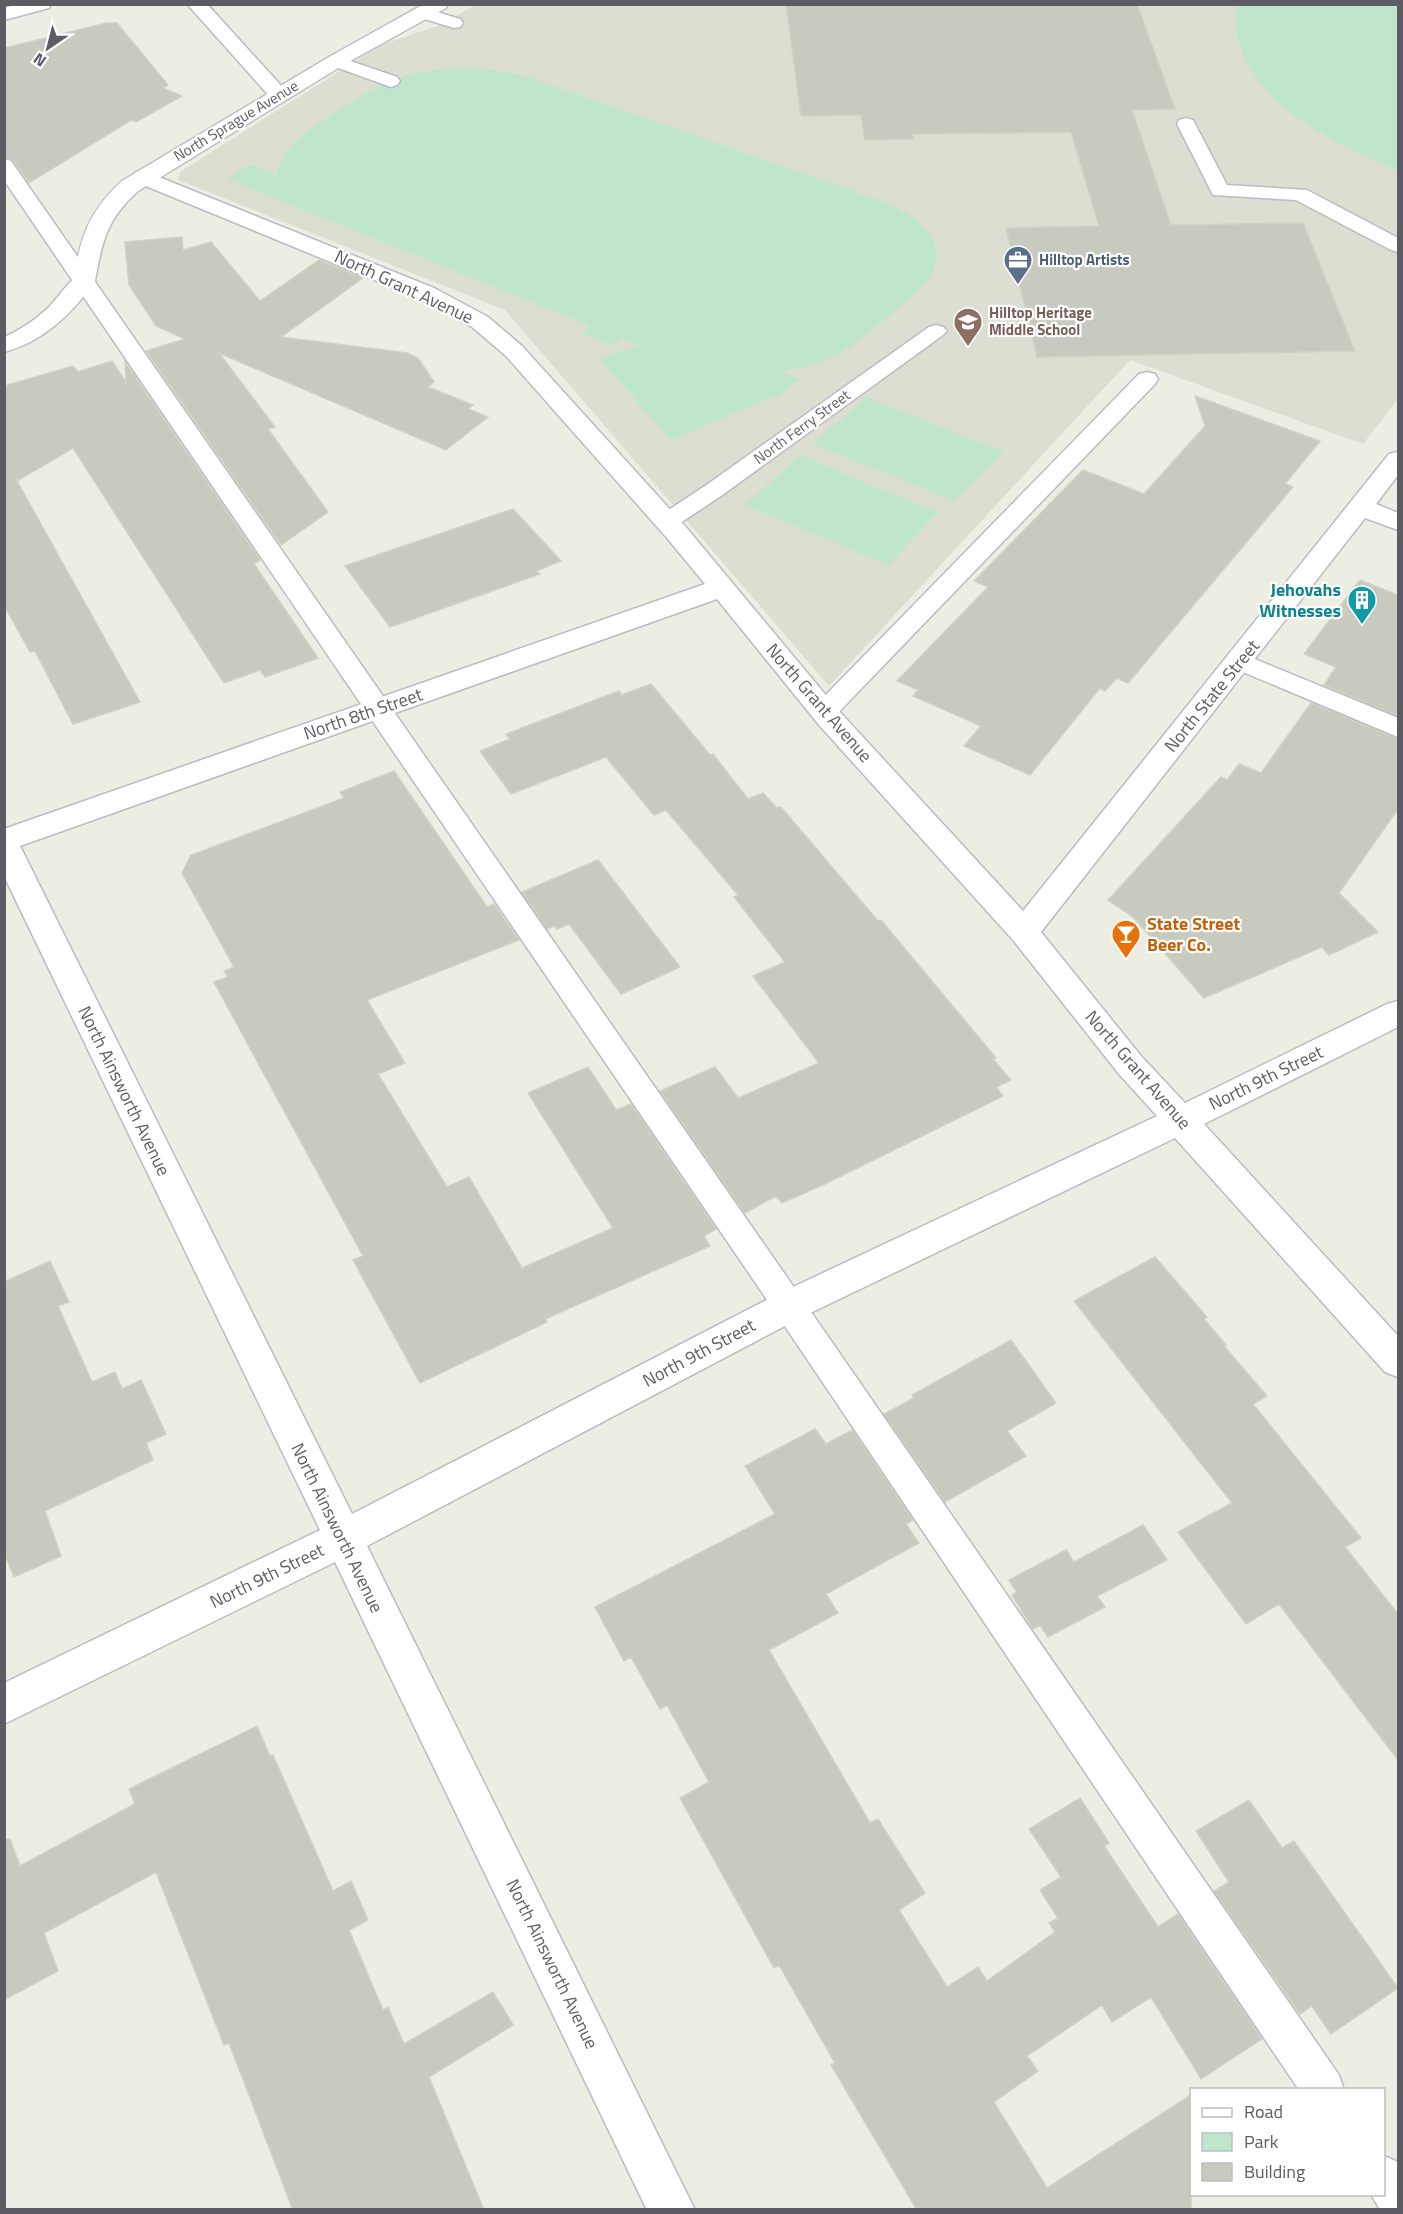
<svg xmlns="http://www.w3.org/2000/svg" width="1403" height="2214" font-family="'Titillium Web',sans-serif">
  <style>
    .education { fill: #dcded1 }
    .green { fill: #c0e5cd }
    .building { fill: #c8c9bf; stroke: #d1d2c1; stroke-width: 1.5 }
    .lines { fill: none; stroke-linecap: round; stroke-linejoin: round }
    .lane-casing { stroke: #bbbbc2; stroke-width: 3 }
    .street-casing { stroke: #bbbbc2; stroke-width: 3 }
    .secondary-casing { stroke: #bebec6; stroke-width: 3 }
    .lane { fill: #fff; fill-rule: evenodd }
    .street { fill: #fff; fill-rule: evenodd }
    .secondary { fill: #fff; fill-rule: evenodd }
    .labels { text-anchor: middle; stroke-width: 4.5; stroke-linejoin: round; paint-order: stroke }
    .far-street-label { font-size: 15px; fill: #5b5c64; stroke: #fff }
    .far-service-label { font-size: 15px; font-weight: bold; fill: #4e5e75; stroke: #fff; text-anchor: start }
    .far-education-label { font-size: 15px; font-weight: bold; fill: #785e54; stroke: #fff; text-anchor: start }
    .street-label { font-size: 18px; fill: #5b5c64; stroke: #fff }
    .culture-label { font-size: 18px; font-weight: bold; fill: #0d838f; stroke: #fff; text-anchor: end }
    .food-label { font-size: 18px; font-weight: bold; fill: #c56008; stroke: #fff; text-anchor: start }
  </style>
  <rect width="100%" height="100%" fill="#eceee3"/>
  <path class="education" d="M475 5H1398V399L1363 444 1130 360 829 686 505 310 178 180 180 172 381 45 440 25Z"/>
  <path class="green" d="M1236 5H1398V171C1331 142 1226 93 1236 5Z
    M445 69H488L526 76 888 203C914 215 952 242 931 275 922 290 906 301 892 313 852 347 836 363 781 372L799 379 778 397 774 396 672 440 599 359 638 345 622 339 612 346 581 333 590 326 227 179 250 165 278 176C279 164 282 155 290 146 307 128 367 91 391 81 408 74 427 71 445 69Z
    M866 397 1004 452 955 501 813 444Z
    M800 455 938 513 888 565 745 505Z"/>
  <path class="building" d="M786 4H1137L1175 109 1132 110 1171 225 1303 223 1355 351 1037 357 1006 228 1099 226 1071 132 912 134 913 139 865 140 861 115 801 116Z
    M107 23H117L168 85 163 88 182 96 136 122 131 120 29 183 13 160 4 157V48Z
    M182 237 183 250 211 242 260 301 319 260 363 278 281 337 407 353 418 358 434 382 428 387 473 405 468 409 488 417 446 450 219 353 275 427 268 429 328 512 281 545 146 351 185 339 156 326 129 285 125 242Z
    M112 361 126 382 125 362 260 560 254 564 318 658 265 677 260 670 224 683 73 448 17 481 140 702 73 724 35 651 30 652 4 605V386L73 366 78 372Z
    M1195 396 1320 441 1285 484 1293 487 1128 683 1117 678 1105 691 1100 688 1030 775 964 746 981 726 913 696 918 690 897 681 988 587 974 581 1083 470 1144 494 1205 426Z
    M513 509 561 561 536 571 540 574 390 627 345 566Z
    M1360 580 1398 595V716L1324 685 1336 667 1304 654Z
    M651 684 710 755 713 754 748 799 763 793 777 808 781 807 878 921 881 920 996 1058 993 1059 1011 1080 996 1087 1003 1096 827 1183 782 1203 776 1196 745 1213 660 1091 715 1067 738 1098 819 1063 753 976 785 962 734 897 738 895 666 810 654 815 606 757 511 794 480 751 510 739 506 734 619 691 622 695Z
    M1311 703 1398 739V809L1339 893 1378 932 1329 955 1322 947 1204 998 1133 917 1108 900 1221 777 1227 780 1239 764 1261 773Z
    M394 771 487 907 494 904 519 940 367 1000 405 1063 378 1074 447 1187 469 1177 522 1268 613 1228 528 1093 588 1067 616 1110 631 1104 716 1229 704 1236 710 1246 545 1319 547 1322 420 1383 353 1260 363 1256 214 982 228 977 224 971 234 967 182 873 191 855 344 798 340 792Z
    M598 860 680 967 621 994 569 924 557 929 554 926 547 929 522 892Z
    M1155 1257 1207 1317 1204 1319 1226 1345 1224 1346 1267 1396 1253 1404 1361 1538 1345 1547 1398 1614V1760L1279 1604 1246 1624 1178 1532 1232 1503 1074 1301Z
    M50 1261 69 1302 58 1306 92 1382 115 1372 122 1389 141 1380 166 1434 146 1443 153 1460 45 1511 61 1556 14 1577 4 1552V1282Z
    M1011 1340 1056 1403 1007 1431 1026 1456 945 1502 884 1414 914 1398 912 1395Z
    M815 1429 826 1444 852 1430 913 1520 906 1524 919 1543 826 1594 838 1613 769 1650 870 1823 878 1819 925 1893 899 1910 947 1987 978 1967 987 1981 1055 1932 1049 1923 1058 1918 1040 1890 1061 1877 1029 1829 1080 1798 1109 1843 1104 1846 1158 1927 1178 1914 1262 2039 1201 2079 1151 1997 1112 2022 1102 2005 1027 2056 1038 2071 994 2102 1047 2188 1191 2095V2210H917L831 2065 835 2063 779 1965 774 1968 680 1798 709 1782 667 1705 660 1709 631 1657 624 1661 595 1607 775 1514 745 1466Z
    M1143 1525 1167 1560 1097 1596 1105 1607 1048 1637 1040 1625 1033 1629 1012 1595 1017 1592 1009 1580 1066 1550 1074 1562Z
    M257 1726 270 1756 273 1755 333 1891 351 1881 368 1920 349 1930 383 2010 388 2007 404 2044 493 1992 513 2025 429 2077 484 2210H293L229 2043 224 2045 156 1872 44 1933 58 1971 4 2000V1840L10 1839 20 1866 135 1804 129 1789Z
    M1249 1800 1282 1848 1294 1841 1398 1988 1331 2034 1312 2006 1300 2014 1214 1891 1229 1882 1196 1831Z"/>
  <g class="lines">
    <g class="lane-casing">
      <path id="lane" d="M424 8 460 19 463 23 460 27 454 28 418 17 415 13 418 9Z
        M336 56 397 77 400 81 397 85 391 87 330 65 327 61 330 57Z
        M1186 118 1193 120 1195 124 1227 185 1307 190 1398 238V252L1391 250 1296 200 1213 195 1177 124 1179 120Z
        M4 159 11 161 800 1296 1339 2075 1344 2090H1299L778 1316 4 180Z
        M936 325 943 327 947 331 943 335 721 496 674 527 666 529 658 527 654 522 658 517 705 486 929 327Z
        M1147 372 1155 374 1158 379 1155 384 833 718 824 721 815 718 811 712 815 706 1139 374Z
        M1240 653 1398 718V737L1231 667 1228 661 1231 655Z
        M1384 2156 1398 2162V2210H1380L1371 2194H1384Z"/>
    </g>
    <g class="street-casing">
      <path id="street" d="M18 4H51L49 8 4 20V8Z
        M187 4H207L286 91 289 95 286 99H272Z
        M144 171 434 288 488 317 522 346 685 526 839 711 1023 911 1389 454 1398 452V475L1376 504 1398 513V530L1365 518 1041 932 1141 1056 1185 1103 1387 1004 1398 1001V1027L1204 1124 1398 1336V1377L1385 1372 1175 1138 802 1317 367 1546 695 2210H647L335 1562 4 1724V1683L320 1530 4 876V829L705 584 667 538 506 356 472 327 418 298 136 182 133 177 136 172ZM717 599 819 725 1013 940 1119 1074 1157 1116 776 1295 352 1514 20 846Z
        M84 274 92 276 95 281C73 313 43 342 4 352V337C21 330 36 319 49 307 60 296 69 278 84 274Z"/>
    </g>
    <g class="secondary-casing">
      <path id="secondary" d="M424 4H448L446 8 343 65 138 191C107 219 102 241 95 281L92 286 84 288 76 286 73 281C81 237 88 212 122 181L329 57Z"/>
    </g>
    <use href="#lane" class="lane"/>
    <use href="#street" class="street"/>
    <use href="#secondary" class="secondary"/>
  </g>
  <defs>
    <g id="office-pin" transform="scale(1.5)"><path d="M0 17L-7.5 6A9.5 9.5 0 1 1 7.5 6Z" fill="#5c6f8a" stroke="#fff"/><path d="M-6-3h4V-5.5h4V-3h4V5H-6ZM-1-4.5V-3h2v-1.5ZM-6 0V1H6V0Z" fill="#fff"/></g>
    <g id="school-pin" transform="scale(1.5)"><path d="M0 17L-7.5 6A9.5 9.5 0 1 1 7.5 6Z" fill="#8d6e63" stroke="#fff"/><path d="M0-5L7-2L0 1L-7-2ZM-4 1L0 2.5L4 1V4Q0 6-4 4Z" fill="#fff"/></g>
    <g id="building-pin" transform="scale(1.5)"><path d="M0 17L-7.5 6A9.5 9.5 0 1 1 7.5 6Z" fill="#0f9aa8" stroke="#fff"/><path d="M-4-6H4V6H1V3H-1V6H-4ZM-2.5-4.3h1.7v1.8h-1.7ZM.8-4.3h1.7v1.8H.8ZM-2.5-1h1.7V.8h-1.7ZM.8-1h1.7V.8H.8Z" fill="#fff"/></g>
    <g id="bar-pin" transform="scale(1.5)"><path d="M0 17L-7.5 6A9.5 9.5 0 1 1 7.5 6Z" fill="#e8710a" stroke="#fff"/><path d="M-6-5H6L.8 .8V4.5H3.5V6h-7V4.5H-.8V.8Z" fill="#fff"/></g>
  </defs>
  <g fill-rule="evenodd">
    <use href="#office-pin" x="1018" y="260"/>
    <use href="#school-pin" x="968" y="322"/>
    <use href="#building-pin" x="1362" y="600"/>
    <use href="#bar-pin" x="1126" y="934"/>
  </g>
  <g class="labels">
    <g class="far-street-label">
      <text transform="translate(236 121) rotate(-31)" y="5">North Sprague Avenue</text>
      <text transform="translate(802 427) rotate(-36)" y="5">North Ferry Street</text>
    </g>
    <g class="far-service-label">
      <text x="1039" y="265">Hilltop Artists</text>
    </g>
    <g class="far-education-label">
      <text x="989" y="318">Hilltop Heritage<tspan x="989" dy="17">Middle School</tspan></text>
    </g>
    <g class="street-label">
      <text transform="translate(404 287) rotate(25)" y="6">North Grant Avenue</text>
      <text transform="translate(1212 696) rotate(-51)" y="6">North State Street</text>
      <text transform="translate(819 703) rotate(49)" y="6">North Grant Avenue</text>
      <text transform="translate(363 714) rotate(-19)" y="6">North 8th Street</text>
      <text transform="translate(1138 1070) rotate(49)" y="6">North Grant Avenue</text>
      <text transform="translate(1266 1078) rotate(-26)" y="6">North 9th Street</text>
      <text transform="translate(124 1091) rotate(64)" y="6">North Ainsworth Avenue</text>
      <text transform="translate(699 1353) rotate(-28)" y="6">North 9th Street</text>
      <text transform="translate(337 1528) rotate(64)" y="6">North Ainsworth Avenue</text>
      <text transform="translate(267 1576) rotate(-26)" y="6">North 9th Street</text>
      <text transform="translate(552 1964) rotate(64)" y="6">North Ainsworth Avenue</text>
    </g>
    <g class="culture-label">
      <text x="1341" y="596">Jehovahs<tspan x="1341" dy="21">Witnesses</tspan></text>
    </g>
    <g class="food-label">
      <text x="1147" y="930">State Street<tspan x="1147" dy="21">Beer Co.</tspan></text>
    </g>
  </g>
  <rect width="1403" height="2214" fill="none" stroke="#5b5c64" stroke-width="12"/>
  <rect x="1190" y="2088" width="195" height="108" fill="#ffffff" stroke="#bdbec1" stroke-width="1.5"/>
  <rect x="1202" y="2108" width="30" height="9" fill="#ffffff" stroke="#bdbec1" stroke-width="1.5"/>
  <text x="1244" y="2118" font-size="18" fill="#5b5c64">Road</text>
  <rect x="1202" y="2133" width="30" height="18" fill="#c0e5cd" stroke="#bdbec1" stroke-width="1.5"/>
  <text x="1244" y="2148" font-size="18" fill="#5b5c64">Park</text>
  <rect x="1202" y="2163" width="30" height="18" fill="#c8c9bf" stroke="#bdbec1" stroke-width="1.5"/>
  <text x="1244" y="2178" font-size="18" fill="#5b5c64">Building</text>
  <g transform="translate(48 48) rotate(215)" stroke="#ffffff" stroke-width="4.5" paint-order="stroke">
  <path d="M0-4.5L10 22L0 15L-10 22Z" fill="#5b5c64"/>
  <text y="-9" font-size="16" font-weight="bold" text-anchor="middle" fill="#5b5c64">N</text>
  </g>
</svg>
